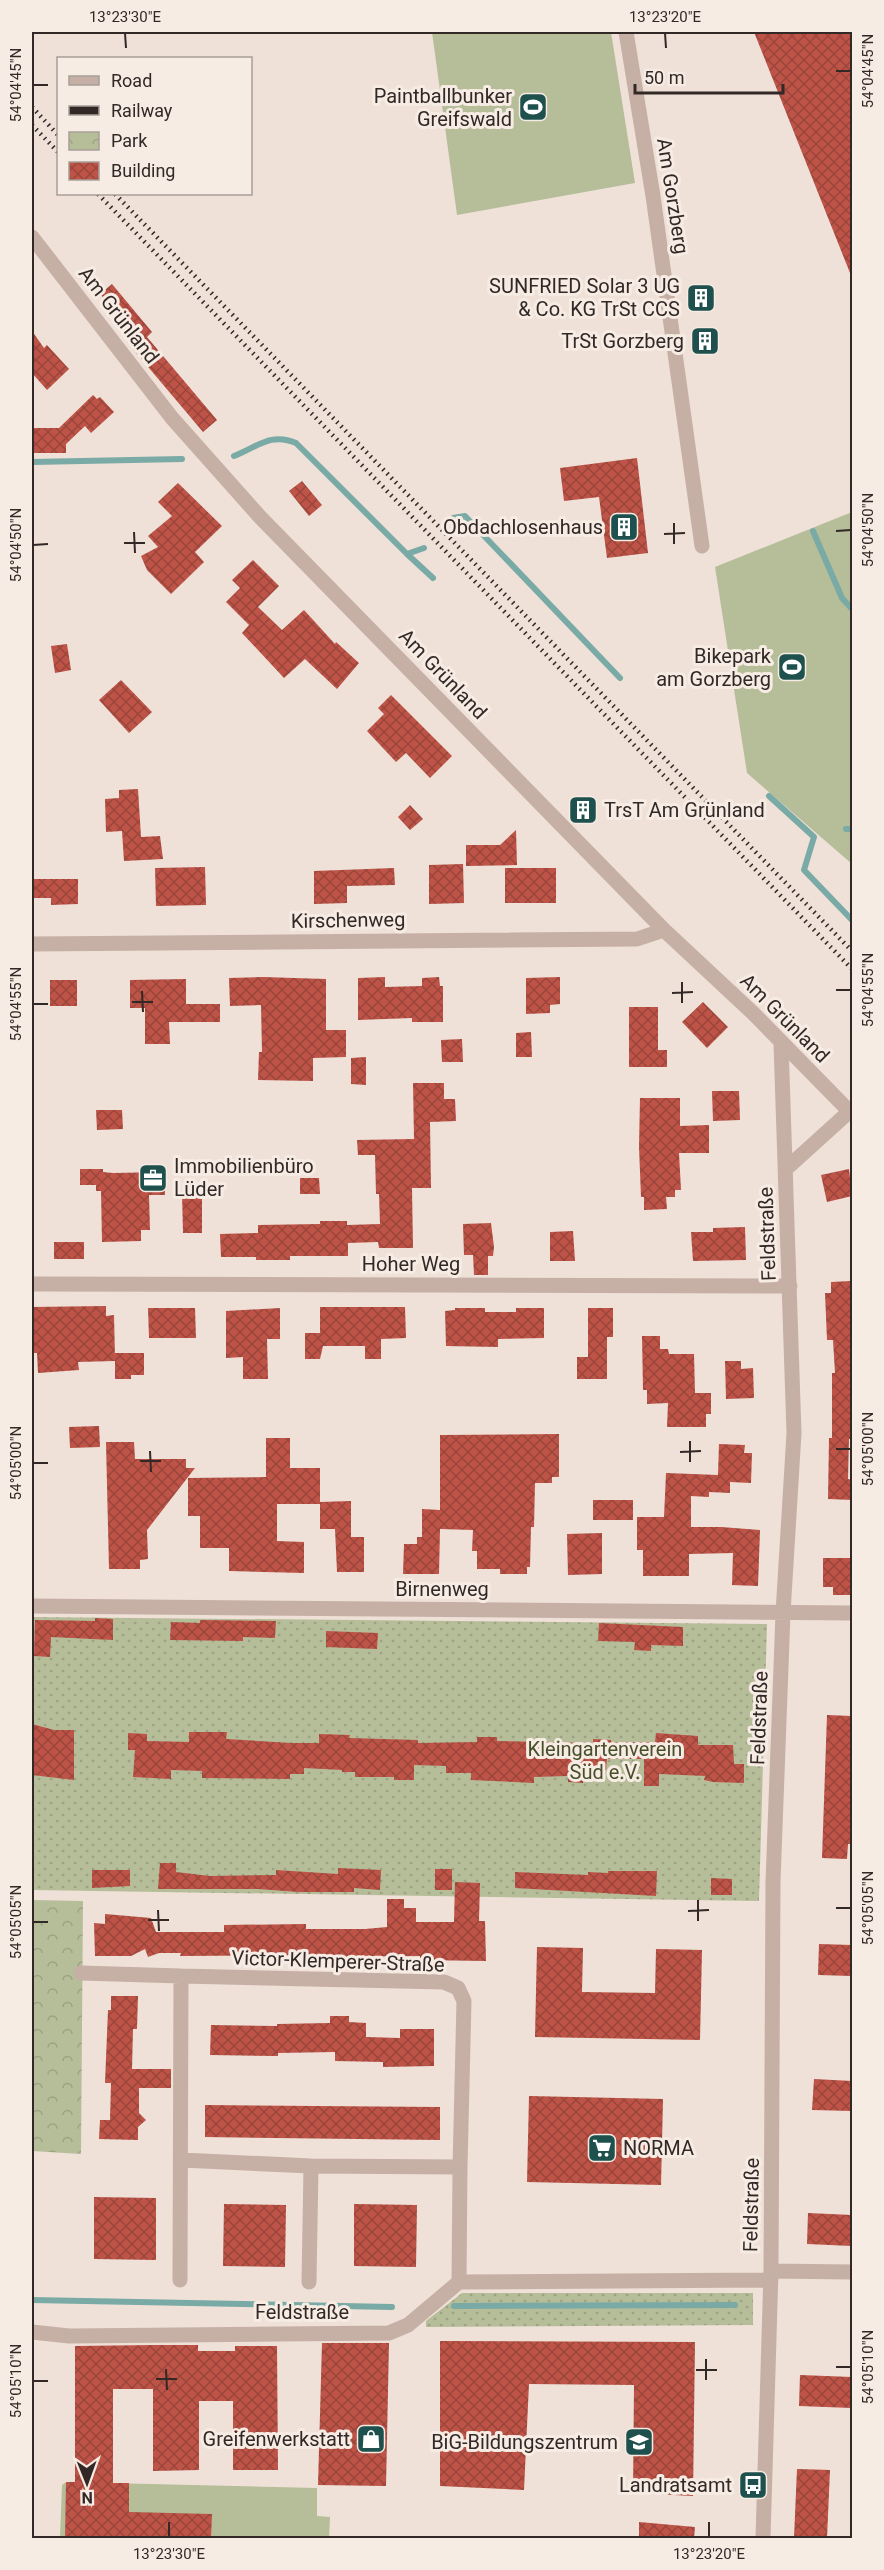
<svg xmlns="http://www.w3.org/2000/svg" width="884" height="2570" font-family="Roboto,sans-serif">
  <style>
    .grass { fill: url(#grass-dots) }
    .park { fill: url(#park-crowns) }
    .pitch { fill: #b6bd99 }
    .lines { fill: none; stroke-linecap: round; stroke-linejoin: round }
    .stream { stroke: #79aaa5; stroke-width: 6 }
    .building { fill: url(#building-cross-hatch) }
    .minor { stroke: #c6b0a5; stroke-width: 15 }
    .rail { stroke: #322826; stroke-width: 4.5; stroke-dasharray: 1.5 4.5; stroke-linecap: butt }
    .ticks { fill: none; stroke: #322826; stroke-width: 2 }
    .labels { text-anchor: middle; stroke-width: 6; stroke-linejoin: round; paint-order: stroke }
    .poi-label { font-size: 20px; fill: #322826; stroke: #f7ece4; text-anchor: end }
    .street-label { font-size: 20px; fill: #322826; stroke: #f7ece4 }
    .park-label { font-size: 20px; fill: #474f2b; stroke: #f7ece4 }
    .neatline { fill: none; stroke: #322826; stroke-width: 2 }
    .ticks-label { font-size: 15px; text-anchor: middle; fill: #322826 }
  </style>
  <defs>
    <pattern id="grass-dots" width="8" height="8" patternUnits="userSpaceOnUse" patternTransform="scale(1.5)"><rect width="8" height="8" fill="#b6bd99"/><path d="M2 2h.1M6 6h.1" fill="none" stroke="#9da284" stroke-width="1.8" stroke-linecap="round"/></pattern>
    <pattern id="park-crowns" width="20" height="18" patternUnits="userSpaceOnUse" patternTransform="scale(1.5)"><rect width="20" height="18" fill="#b6bd99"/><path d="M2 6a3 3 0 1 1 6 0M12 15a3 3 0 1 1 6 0" fill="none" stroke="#9da284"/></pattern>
    <pattern id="building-cross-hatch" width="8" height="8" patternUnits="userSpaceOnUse" patternTransform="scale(1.5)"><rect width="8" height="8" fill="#be5347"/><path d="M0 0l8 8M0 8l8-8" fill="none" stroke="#9b453b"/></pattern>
  </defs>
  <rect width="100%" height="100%" fill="#efe1d8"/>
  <path class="grass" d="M32 1617 767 1624 759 1901 32 1890Z
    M462 2293H753V2325L426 2327V2321Z"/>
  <path class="park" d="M32 1900 83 1901 81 2154 32 2151Z"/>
  <path class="pitch" d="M432 32H611L635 183 457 215Z
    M852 512V864L747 773 715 567Z
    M66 2482 317 2488V2516L330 2517 329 2538H60L62 2485Z"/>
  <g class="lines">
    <path class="stream" d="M234 456C257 447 271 432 296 443L407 554 424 548
      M32 462 182 459
      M453 518 465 516 620 678
      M813 531 842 598 852 609
      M407 554 433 578
      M769 796 814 837 804 870 852 920
      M846 829H852
      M32 2300 392 2307
      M454 2306 735 2305"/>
  </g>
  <path class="building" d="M754 32H852V278Z
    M112 284 152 332 147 337 217 420 203 432 133 349 140 343 100 294Z
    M32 331 44 348 47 345 69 369 47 390 32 373Z
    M713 332 715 348 696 351 694 334Z
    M93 395 97 399 100 397 114 412 91 433 85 426 66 444V453H32V428H59Z
    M637 458 648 553 607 558 599 497 564 501 560 468Z
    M302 481 322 505 309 516 289 491Z
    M178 483 222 526 195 552 204 562 171 594 147 570 141 556 158 547 148 536 172 516 158 502Z
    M253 560 279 586 258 607 282 630 304 610 335 644 336 642 359 663 337 689 305 659 284 678 242 633 249 625 226 602 240 588 232 580Z
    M67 644 71 670 55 673 51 646Z
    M121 680 152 712 129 733 99 700Z
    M391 695 452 756 430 778 406 753 396 762 367 731 384 714 378 708Z
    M138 789 141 837 160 836 163 859 124 861 122 831 106 832 105 799 119 798V790Z
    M410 805 423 819 410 830 398 817Z
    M516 830 517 865 466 866V845H500Z
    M463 864 464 903 429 904V865Z
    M205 867 206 905 156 906 155 868Z
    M394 868 395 885 347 886V903L314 904V871Z
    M505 868H556V903H505Z
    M32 879H78V904L51 905V898H32Z
    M263 977 326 979V1030H346V1057L313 1058V1081L258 1080 259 1052H262L261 1005 230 1006 229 978Z
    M385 977V987L422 986V978L439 977 440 986H443V1022H412V1018L358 1020V978Z
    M560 977V1004L550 1005V1013L526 1014V978Z
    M186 979V1004H220V1022H169L170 1044H145V1008H130V980Z
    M50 980H77V1006H50Z
    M703 1002 728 1027 707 1048 682 1022Z
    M629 1007H658V1050H667V1067H629Z
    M531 1032 532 1057H516V1033Z
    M462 1039 463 1062H442L441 1040Z
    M366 1057V1085L351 1084V1058Z
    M413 1083H444V1099H455L456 1121 430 1122 431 1188H412L413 1248H379L378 1242 348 1243V1256H290V1260H256V1257H221L220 1234 258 1233V1225L320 1224V1221H347V1225L380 1224 379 1194H376L375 1155H358L357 1140 414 1139Z
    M712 1091H739L740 1120 713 1121Z
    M640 1098H680V1126L709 1125V1153H679L681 1190H675V1197H666L667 1209 644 1210V1197H641L639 1147Z
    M96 1110H122L123 1129 97 1130Z
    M80 1169H103V1172L113 1173 164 1172 165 1195H149L150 1230H141V1241L102 1242 101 1191H96V1185H80Z
    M849 1169 852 1196 827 1202 821 1175Z
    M300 1178H319L320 1194H300Z
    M182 1193H202V1233H183Z
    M491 1223 494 1247 493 1256H488V1275H474L473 1255H464L463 1224Z
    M745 1227 746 1260 693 1261 691 1232H713V1228Z
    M573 1231 575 1261H550V1232Z
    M54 1242H84V1259H54Z
    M851 1281 852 1439H849L848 1479 852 1480V1500L828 1499 829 1438H832V1373H835L833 1340H827L825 1293H831V1282Z
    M106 1306V1316L114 1315 115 1357V1353H144V1375H131V1379H115V1361L78 1362 79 1370 38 1373 37 1353H32V1307Z
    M320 1307H405L406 1338 381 1339V1359H365V1346H323L320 1359H305V1333H320Z
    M148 1308H195L196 1338H149Z
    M280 1308V1339H267L268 1379H243V1357L226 1358V1311Z
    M455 1308H485V1312H516V1308H544V1338L498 1339V1347L446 1346 445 1311 455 1310Z
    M588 1308H613V1337H607V1379H577V1357H588Z
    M642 1336H660V1349H668L669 1354H694L695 1393H711V1414H706V1427H667L668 1403 647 1404V1390H643Z
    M725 1361H741V1369L753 1368 754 1398 726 1399Z
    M99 1426 100 1447 70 1448 69 1427Z
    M559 1434V1477H552V1483H535L534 1527H531L530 1567H527V1574H500V1569H477V1551H472L473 1530 440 1529 439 1574H403L404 1544H417V1537H422V1509L440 1510V1435Z
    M266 1438H290V1468H320V1504H277V1541L304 1542V1573L229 1571V1548H200V1516H188V1478L266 1477Z
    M106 1442H134L135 1459H186V1468H195L147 1530 148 1559 140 1560V1569H109Z
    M719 1444 745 1445 744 1453H752L751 1483 730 1482V1493L709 1492V1497L691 1496V1527H721L760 1530 758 1586 732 1585 733 1553 689 1554V1576H643V1550H637V1517H664L666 1473 718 1475Z
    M593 1500H633V1520H593Z
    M351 1501V1537H364V1572H337L335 1529H320V1502Z
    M602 1533V1574L568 1575 567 1534Z
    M823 1558H851L852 1587H850V1595H833V1587H823Z
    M95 1618 113 1619V1640L51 1637 50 1657 34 1656 35 1620 95 1621Z
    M200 1620 276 1621 275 1638 243 1637V1641L170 1640 171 1622 200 1623Z
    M599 1623 683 1627V1646L651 1645V1651L634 1650 635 1642 598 1641Z
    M326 1631 378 1633 377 1649 326 1647Z
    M827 1715 852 1716V1844H848L847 1859 822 1858Z
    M32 1724 54 1730H74V1780L32 1775Z
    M189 1732H227L226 1739 291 1743H319V1734L350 1735 349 1738 418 1740V1743L477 1742V1737H497V1741L593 1743V1739L611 1740V1742H655L656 1733 698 1736V1745H733L734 1764H744V1783L713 1782 704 1780 705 1776 659 1774V1786H644V1759H607L606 1770 584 1769 583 1783 568 1782V1776L534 1777V1783L471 1780V1773H446V1766L414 1765V1780H394V1777H355V1772H342V1770L304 1768V1774H290V1779L202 1778V1771L171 1770V1779L133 1777 135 1750H128V1733L147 1734V1741L189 1742Z
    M160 1863H176V1872L210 1876 276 1875V1870L338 1874V1868L381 1870 380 1890 354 1888V1892H299L258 1889H158Z
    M435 1869H452V1890H435Z
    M92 1870H130V1886L92 1888Z
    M608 1871H657L656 1896 515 1888V1872L588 1875V1872L608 1873Z
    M711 1878 732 1879V1895H711Z
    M455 1882 480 1883 479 1921H485L486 1961 420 1960V1956L322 1957V1955L180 1956 181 1953H159L148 1957 145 1949 131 1956H95L94 1923 105 1924V1914L151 1918 156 1932H224V1925L306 1924V1929H365L387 1927V1899H404V1908H416V1922H454Z
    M819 1944 852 1945V1976L818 1975Z
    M537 1947 583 1948 582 1992 655 1993 656 1949 702 1950 700 2040 535 2037Z
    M111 1996H138L137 2029H133L132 2069H171V2088H139V2113L146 2120 138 2127V2140L99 2139 100 2120H110L111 2083H105L108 2010H111Z
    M330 2016H349V2022L366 2023V2037L400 2038V2029H434V2066L383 2067V2062L335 2061V2052L278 2053V2056L210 2055 211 2025 277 2026V2024L330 2023Z
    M814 2079 852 2081V2111L812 2110Z
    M529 2096 663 2099 661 2185 527 2182Z
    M205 2105 440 2107V2140L205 2137Z
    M94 2197 156 2198V2260L94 2259Z
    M224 2204 286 2205 285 2267 223 2266Z
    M354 2204 417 2205 416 2267 354 2266Z
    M808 2213 852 2215V2246L807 2244Z
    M440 2341 695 2342 693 2496 633 2493 634 2385 529 2384 524 2490 440 2486Z
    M322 2343H389L386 2486 318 2485Z
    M155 2345H198V2351H235V2346H277L278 2470H233V2401H199V2470L153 2471V2389H113V2483H129V2512L212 2514 211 2538H65L66 2482H75V2346Z
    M800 2375 852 2377V2408L799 2406Z
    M797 2469 830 2470 827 2538H794Z
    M639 2522 695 2527 694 2538H639Z"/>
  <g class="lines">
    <path class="minor" d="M626 32 653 196 702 546
      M32 237 172 418 260 517 664 930 754 1014 852 1114
      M32 944 637 939 664 930
      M787 1168 850 1111
      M32 1284 790 1286
      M32 1606 852 1613
      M81 1973 181 1976 180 2280
      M181 1976 444 1982 458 1988 464 2001 460 2167 311 2166 181 2160
      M771 2271 852 2272
      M309 2282 311 2166
      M459 2282 460 2167
      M32 2332 69 2336 389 2333 408 2325 459 2282 771 2280
      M763 2538 771 2271 773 1882 783 1613 794 1433 781 1044"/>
    <path class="rail" d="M32 107 58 135
      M32 125 58 152
      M98 194 852 969
      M115 194 852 951"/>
  </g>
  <path class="ticks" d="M125 33 126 48M665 33 666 48M836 71H851M33 85H48M674 523V544M836 531 851 530M134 532 135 553M664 534 685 533M124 543H145M33 545 48 544M682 982V1003M836 990H851M142 991 143 1012M672 993 693 992M132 1002H153M33 1004H48M690 1441V1462M836 1449H851M150 1451 151 1472M680 1452 701 1451M140 1461H161M33 1463H48M698 1900V1921M836 1908H851M158 1910 159 1931M688 1911 709 1910M148 1920H169M33 1922H48M706 2359V2380M836 2367H851M166 2369 167 2390M696 2370H717M156 2379H177M33 2381H48M169 2522V2537M709 2522V2537"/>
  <defs>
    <g id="stadium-square" transform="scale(1.5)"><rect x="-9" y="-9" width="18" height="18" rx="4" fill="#1e514d" stroke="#f7ece4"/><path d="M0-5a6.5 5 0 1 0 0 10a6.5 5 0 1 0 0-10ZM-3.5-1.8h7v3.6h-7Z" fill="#fff"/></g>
    <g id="building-square" transform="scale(1.5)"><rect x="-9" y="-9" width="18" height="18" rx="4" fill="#1e514d" stroke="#f7ece4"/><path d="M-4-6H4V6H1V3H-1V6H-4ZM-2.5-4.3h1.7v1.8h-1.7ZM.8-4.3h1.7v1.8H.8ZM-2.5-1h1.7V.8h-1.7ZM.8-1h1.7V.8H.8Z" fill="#fff"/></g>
    <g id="office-square" transform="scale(1.5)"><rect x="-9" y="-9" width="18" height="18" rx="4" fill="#1e514d" stroke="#f7ece4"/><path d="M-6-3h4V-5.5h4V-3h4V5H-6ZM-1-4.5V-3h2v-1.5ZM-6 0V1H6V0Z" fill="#fff"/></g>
    <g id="supermarket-square" transform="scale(1.5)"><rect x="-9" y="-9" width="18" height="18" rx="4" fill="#1e514d" stroke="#f7ece4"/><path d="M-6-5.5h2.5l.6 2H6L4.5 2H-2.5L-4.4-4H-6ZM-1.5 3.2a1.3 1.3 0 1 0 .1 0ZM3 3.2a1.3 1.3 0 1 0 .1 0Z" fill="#fff"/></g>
    <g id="shop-square" transform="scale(1.5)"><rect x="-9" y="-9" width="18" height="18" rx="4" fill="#1e514d" stroke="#f7ece4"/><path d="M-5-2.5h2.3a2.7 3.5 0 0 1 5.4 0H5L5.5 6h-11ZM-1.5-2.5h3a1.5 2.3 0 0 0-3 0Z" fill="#fff"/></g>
    <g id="school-square" transform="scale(1.5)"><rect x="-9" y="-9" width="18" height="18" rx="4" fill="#1e514d" stroke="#f7ece4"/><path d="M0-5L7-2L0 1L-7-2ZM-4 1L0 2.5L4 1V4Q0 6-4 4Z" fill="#fff"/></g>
    <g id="bus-square" transform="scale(1.5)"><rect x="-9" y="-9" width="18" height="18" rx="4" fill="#1e514d" stroke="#f7ece4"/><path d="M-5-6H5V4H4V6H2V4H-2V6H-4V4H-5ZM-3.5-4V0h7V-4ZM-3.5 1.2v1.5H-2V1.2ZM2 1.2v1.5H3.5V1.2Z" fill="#fff"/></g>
  </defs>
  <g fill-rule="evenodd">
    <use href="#stadium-square" x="533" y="107"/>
    <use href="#building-square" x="701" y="298"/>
    <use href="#building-square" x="705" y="341"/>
    <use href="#building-square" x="624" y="527"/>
    <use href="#stadium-square" x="792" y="667"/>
    <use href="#building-square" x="583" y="810"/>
    <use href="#office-square" x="153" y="1178"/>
    <use href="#supermarket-square" x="602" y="2148"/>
    <use href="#shop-square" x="371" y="2439"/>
    <use href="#school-square" x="639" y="2442"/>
    <use href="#bus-square" x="753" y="2485"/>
  </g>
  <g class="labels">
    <g class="poi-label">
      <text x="512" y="103">Paintballbunker<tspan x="512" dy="23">Greifswald</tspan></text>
      <text x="680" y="293">SUNFRIED Solar 3 UG<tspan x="680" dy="23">&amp; Co. KG TrSt CCS</tspan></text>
      <text x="684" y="348">TrSt Gorzberg</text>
      <text x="603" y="534">Obdachlosenhaus</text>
      <text x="771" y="663">Bikepark<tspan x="771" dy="23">am Gorzberg</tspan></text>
      <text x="604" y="817" text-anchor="start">TrsT Am Grünland</text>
      <text x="174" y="1173" text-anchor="start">Immobilienbüro<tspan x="174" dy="23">Lüder</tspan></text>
      <text x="623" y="2155" text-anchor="start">NORMA</text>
      <text x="350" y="2446">Greifenwerkstatt</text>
      <text x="618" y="2449">BiG-Bildungszentrum</text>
      <text x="732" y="2492">Landratsamt</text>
    </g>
    <g class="street-label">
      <text transform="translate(673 196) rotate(81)" y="7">Am Gorzberg</text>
      <text transform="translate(119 315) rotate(52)" y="7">Am Grünland</text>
      <text transform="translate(443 674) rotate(46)" y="7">Am Grünland</text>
      <text transform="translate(348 920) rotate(-1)" y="7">Kirschenweg</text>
      <text transform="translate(785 1018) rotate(45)" y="7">Am Grünland</text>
      <text transform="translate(767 1234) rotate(-92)" y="7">Feldstraße</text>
      <text x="411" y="1271">Hoher Weg</text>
      <text x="442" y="1596">Birnenweg</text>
      <text transform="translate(759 1718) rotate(-88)" y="7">Feldstraße</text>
      <text transform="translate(338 1961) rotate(2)" y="7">Victor-Klemperer-Straße</text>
      <text transform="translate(751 2205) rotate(-89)" y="7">Feldstraße</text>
      <text x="302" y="2319">Feldstraße</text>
    </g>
    <g class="park-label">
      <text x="605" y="1756">Kleingartenverein<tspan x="605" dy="23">Süd e.V.</tspan></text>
    </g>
  </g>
  <rect width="884" height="2570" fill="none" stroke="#f7ece4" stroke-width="66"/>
  <rect x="57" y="57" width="195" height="138" fill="#f7ece4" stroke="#a89e98" stroke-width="1.5"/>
  <rect x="69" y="76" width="30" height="9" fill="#c6b0a5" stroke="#a89e98" stroke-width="1.5"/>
  <text x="111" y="87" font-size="18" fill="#322826">Road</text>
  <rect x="69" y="106" width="30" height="9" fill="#322826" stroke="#a89e98" stroke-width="1.5"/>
  <text x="111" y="117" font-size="18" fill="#322826">Railway</text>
  <rect x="69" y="132" width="30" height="18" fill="url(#park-crowns)" stroke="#a89e98" stroke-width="1.5"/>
  <text x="111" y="147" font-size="18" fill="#322826">Park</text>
  <rect x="69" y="162" width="30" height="18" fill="url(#building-cross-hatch)" stroke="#a89e98" stroke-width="1.5"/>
  <text x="111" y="177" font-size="18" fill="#322826">Building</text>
  <g transform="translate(87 2483) rotate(179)" stroke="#f7ece4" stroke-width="4.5" paint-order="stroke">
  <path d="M0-4.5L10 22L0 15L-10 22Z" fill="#322826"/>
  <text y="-9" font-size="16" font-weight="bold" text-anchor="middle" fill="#322826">N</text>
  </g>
  <path d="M635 84v9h148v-9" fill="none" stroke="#322826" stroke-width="3"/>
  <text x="644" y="84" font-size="18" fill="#322826" stroke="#f7ece4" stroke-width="4.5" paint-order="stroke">50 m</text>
  <rect x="33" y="33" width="818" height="2504" class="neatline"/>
  <g class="ticks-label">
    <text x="125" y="22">13°23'30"E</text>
    <text x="665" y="22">13°23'20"E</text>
    <text transform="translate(868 71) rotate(-90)" y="5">54°04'45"N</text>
    <text transform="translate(16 85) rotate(-90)" y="5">54°04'45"N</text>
    <text transform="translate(868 530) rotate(-90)" y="5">54°04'50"N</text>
    <text transform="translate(16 545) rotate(-90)" y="5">54°04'50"N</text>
    <text transform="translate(868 990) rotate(-90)" y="5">54°04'55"N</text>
    <text transform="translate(16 1004) rotate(-90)" y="5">54°04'55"N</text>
    <text transform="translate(868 1449) rotate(-90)" y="5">54°05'00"N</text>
    <text transform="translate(16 1463) rotate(-90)" y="5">54°05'00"N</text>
    <text transform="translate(868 1908) rotate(-90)" y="5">54°05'05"N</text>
    <text transform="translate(16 1922) rotate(-90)" y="5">54°05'05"N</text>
    <text transform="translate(868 2367) rotate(-90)" y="5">54°05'10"N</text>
    <text transform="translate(16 2381) rotate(-90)" y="5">54°05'10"N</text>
    <text x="169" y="2559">13°23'30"E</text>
    <text x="709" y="2559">13°23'20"E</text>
  </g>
</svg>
